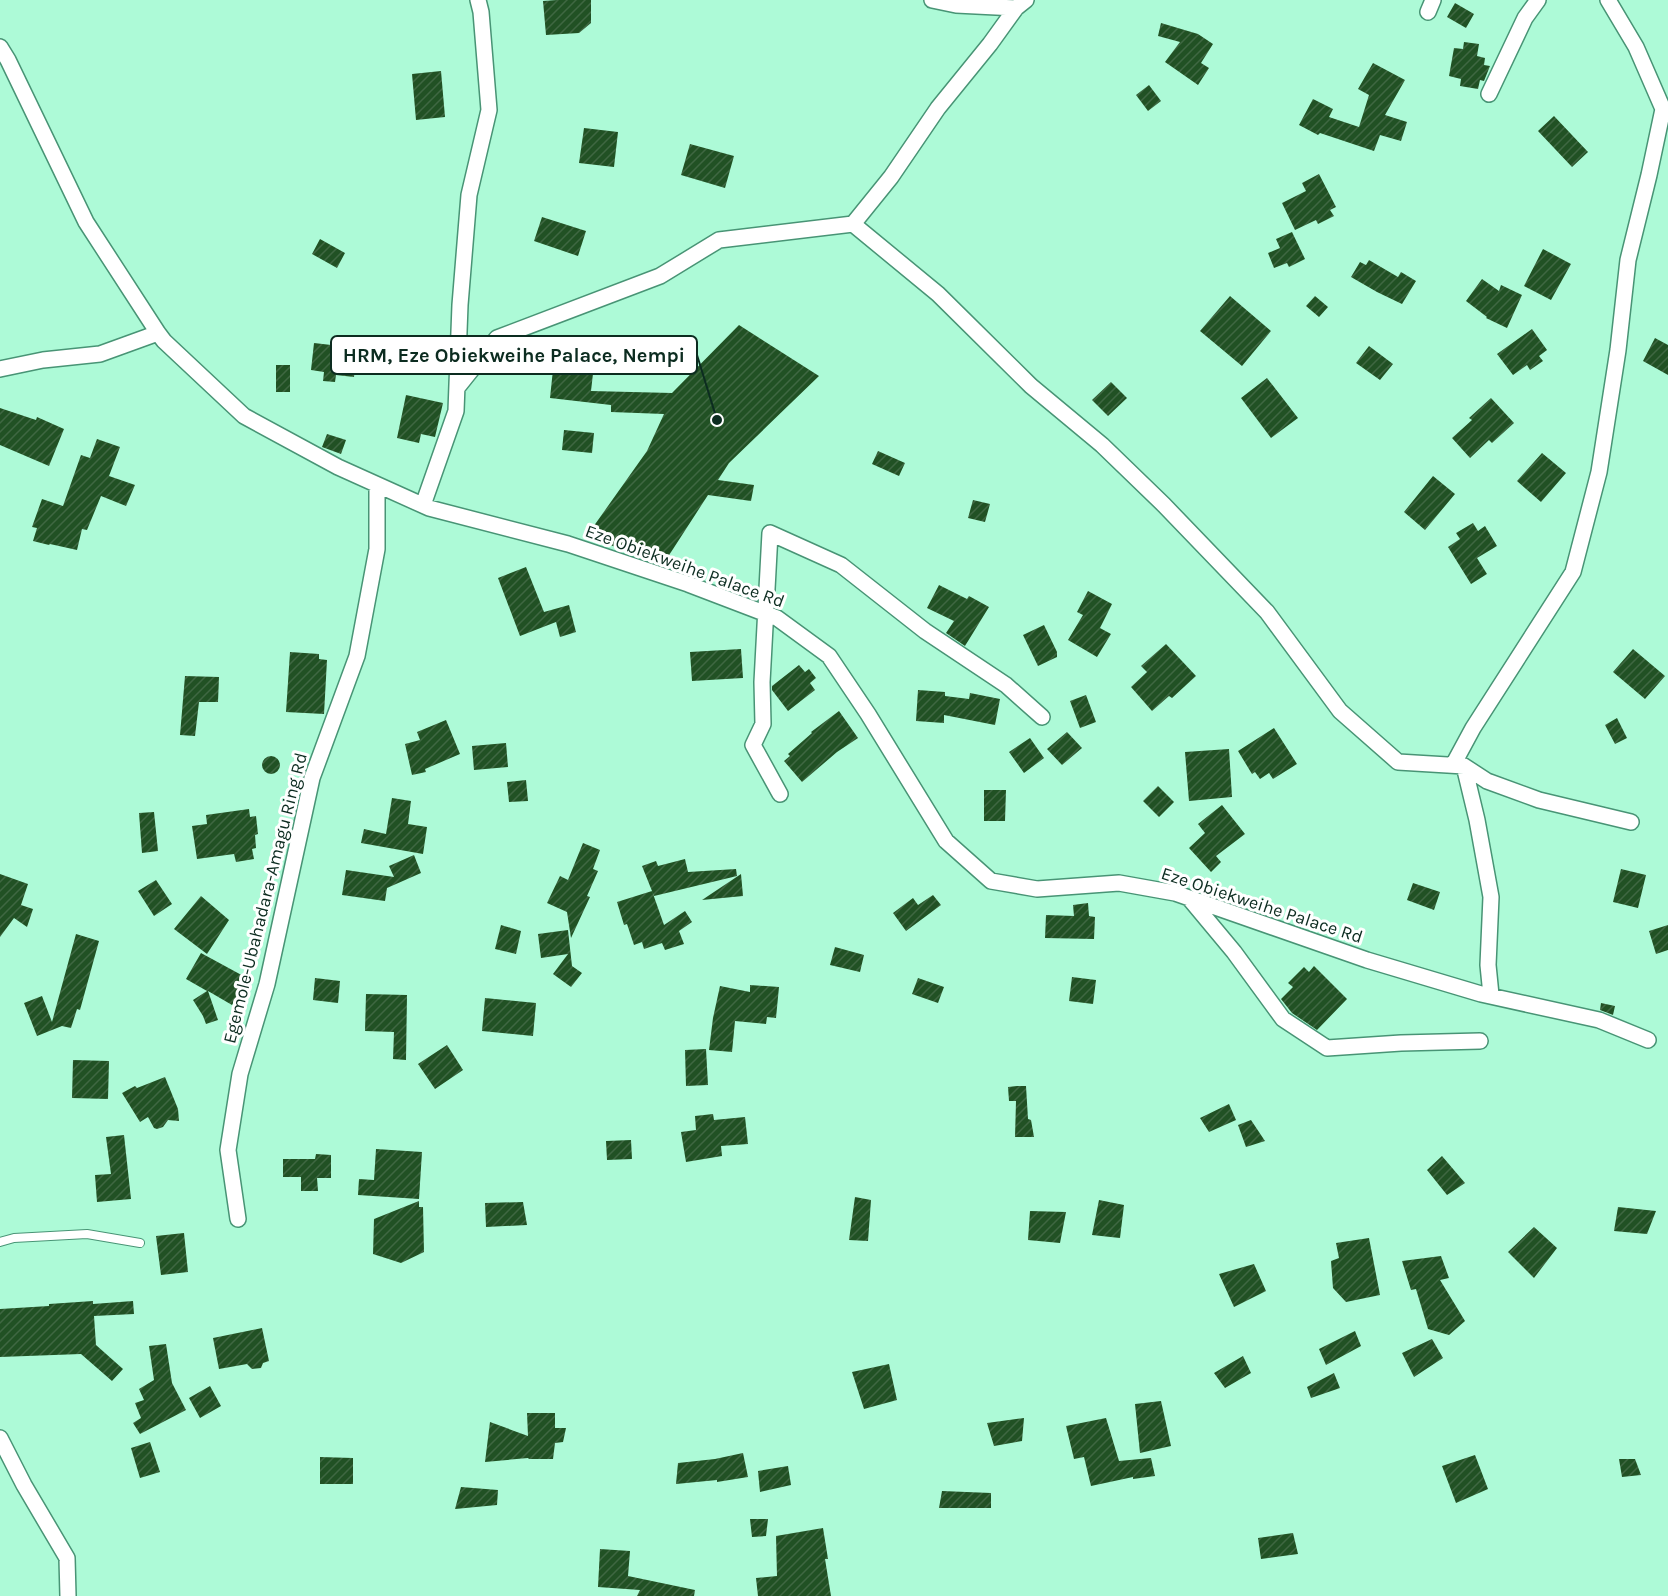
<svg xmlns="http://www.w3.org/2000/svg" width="1668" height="1596" font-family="Karla,sans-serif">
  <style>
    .building { fill: url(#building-hatch) }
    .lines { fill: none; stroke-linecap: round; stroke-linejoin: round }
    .service-casing { stroke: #489475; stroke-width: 10 }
    .minor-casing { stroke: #489475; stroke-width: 18 }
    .service { stroke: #fff; stroke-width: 8 }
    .minor { stroke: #fff; stroke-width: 15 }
    .labels { text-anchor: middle; stroke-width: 6; stroke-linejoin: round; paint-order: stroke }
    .street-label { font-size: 18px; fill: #0c2c20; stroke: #fff }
    .leader { fill: none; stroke: #0c2c20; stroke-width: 2 }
    .callout-dot { fill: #0c2c20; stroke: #fff; stroke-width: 2 }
    .callout { fill: #fff; stroke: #0c2c20; stroke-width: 2 }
    .callout-label { font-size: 20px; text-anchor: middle; font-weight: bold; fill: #0c2c20 }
  </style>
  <defs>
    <pattern id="building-hatch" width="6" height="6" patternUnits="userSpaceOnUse" patternTransform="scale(1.5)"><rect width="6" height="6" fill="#215124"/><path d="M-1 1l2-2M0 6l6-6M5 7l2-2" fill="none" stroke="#3f6742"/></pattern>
  </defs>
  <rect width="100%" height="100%" fill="#adfad7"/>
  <path class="building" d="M557 0H591V23L579 33 546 35 543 1Z
    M1455 3 1474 14 1466 28 1447 17Z
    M1161 23 1198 34 1213 44 1201 63 1209 68 1198 85 1165 62 1180 42 1158 36Z
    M1464 42 1479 44 1477 56 1485 58 1484 65 1490 66 1484 81 1480 80 1478 89 1460 86 1461 79 1449 76 1454 48 1463 49Z
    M1373 63 1405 80 1385 115 1407 122 1401 141 1380 135 1374 151 1320 133 1318 135 1299 125 1313 99 1333 109 1329 117 1359 127 1369 95 1358 89Z
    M441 71 445 117 416 120 412 74Z
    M1149 85 1161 101 1148 111 1136 95Z
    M1554 116 1588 152 1572 167 1538 131Z
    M584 128 618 132 614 167 579 163Z
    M690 144 734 156 725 188 681 175Z
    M1319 174 1336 207 1330 210 1334 216 1318 224 1316 220 1295 230 1282 203 1306 191 1302 183Z
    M542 217 586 231 578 256 534 241Z
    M1292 232 1305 259 1289 267 1287 263 1274 268 1268 253 1280 248 1276 239Z
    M320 239 345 253 337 268 312 254Z
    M1543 249 1571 264 1551 300 1524 286Z
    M1369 260 1398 277 1401 272 1416 281 1402 304 1377 292 1351 277 1360 262 1366 265Z
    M1482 279 1499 291 1501 285 1522 295 1507 328 1486 318 1487 317 1466 301Z
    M1230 296 1271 331 1242 366 1200 331Z
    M1315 296 1328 307 1319 317 1306 306Z
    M739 325 819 376 729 463 718 480 754 485 751 501 708 495 664 563 586 537 647 451 664 414 611 412V405L550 398 554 360 594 365 591 391 672 393Z
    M1532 329 1547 350 1539 356 1543 361 1530 370 1527 365 1513 375 1497 354Z
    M1655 338 1668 345V375L1643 361Z
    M314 343 357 348 354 377 336 375 335 382 323 381 324 372 311 370Z
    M1369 346 1393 364 1380 380 1356 363Z
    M276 365H290V392H276Z
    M1267 378 1298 418 1271 438 1241 398Z
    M1111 382 1127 398 1108 416 1092 400Z
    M406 395 443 403 435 437 421 434 419 443 397 438Z
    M1491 398 1514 423 1492 443 1489 440 1470 458 1452 438 1472 420 1469 418Z
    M0 408 36 420 37 417 64 429 49 466 0 445Z
    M564 430 594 433 592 453 562 450Z
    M327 434 346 440 341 454 322 447Z
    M97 439 120 447 109 476 135 485 126 506 101 496 87 530 82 529 77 550 50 544 49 545 33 541 37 528 32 527 42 499 63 506 81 455 90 458Z
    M878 451 905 463 899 476 872 464Z
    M1542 453 1566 473 1541 502 1517 481Z
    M1433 476 1455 494 1425 530 1404 512Z
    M973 500 990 504 985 522 968 518Z
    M1473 523 1478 531 1485 526 1497 546 1477 558 1487 574 1471 584 1448 547 1460 539 1456 533Z
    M526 567 544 612 569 605 576 632 560 637 556 622 520 636 498 578Z
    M939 585 967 599 969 596 989 607 965 646 946 633 954 621 927 608Z
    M1088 591 1112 604 1100 628 1111 634 1097 657 1068 640 1083 615 1077 612Z
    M1044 625 1057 652V657L1038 666 1023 635Z
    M1166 644 1196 676 1172 698 1169 696 1152 711 1131 687 1147 672 1141 666Z
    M741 649 743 678 692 681 690 652Z
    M1633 649 1665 676 1645 699 1613 672Z
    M290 652 319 654V659L327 660 324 714 286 712Z
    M799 665 805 672 809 669 816 678 810 683 815 690 788 711 772 690V686Z
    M185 676 219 677 218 702H199L195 736 180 735Z
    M918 690 945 692V696L969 699 970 693 1000 699 995 725 944 715V723L916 721Z
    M1086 695 1096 722 1080 728 1070 701Z
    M839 711 858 738 837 752 802 782 784 761 790 756 788 754 812 733 811 732Z
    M1617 718 1627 738 1615 744 1605 725Z
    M446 720 460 754 425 769 426 772 412 775 405 744 420 740 417 732Z
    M1274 728 1297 764 1273 779 1269 773 1260 779 1255 772 1252 774 1238 751Z
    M1067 732 1082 748 1062 765 1047 749Z
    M1030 738 1044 758 1024 773 1009 752Z
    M506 743 508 767 474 770 472 746Z
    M1229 749 1232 797 1189 801 1185 752Z
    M262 765a9 9 0 1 1 18 0a9 9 0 1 1-18 0Z
    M526 780 528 801 509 802 507 782Z
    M1158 786 1174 802 1159 817 1143 801Z
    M984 790H1006L1005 821H984Z
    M392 798 411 801 408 824 427 827 423 854 361 843 364 829 386 834Z
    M1222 805 1245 834 1216 856 1221 862 1211 872 1189 848 1205 833 1198 824Z
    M249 809 250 817 256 816 258 834 255 835 256 848 252 849 254 859 236 862 234 854 197 859 192 826 207 824 206 815Z
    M154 812 158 851 142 853 139 813Z
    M583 843 600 850 593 869 598 871 587 896 590 897 571 938 567 912 547 903 560 876 568 880Z
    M414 855 421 873 387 888 385 901 342 895 346 870 394 877 389 866Z
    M685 859 688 872 736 869 737 876 654 896 642 866 656 861 658 866Z
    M1621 869 1646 875 1638 908 1613 902Z
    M0 874 28 884 21 905 33 909 27 927 14 918 0 937Z
    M741 874 743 896 702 900Z
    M156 880 172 904 154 916 138 891Z
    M1413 883 1440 892 1434 910 1407 900Z
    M652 891 664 925 685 911 692 922 679 931 684 944 665 950 662 943 644 949 642 942 634 945 627 924 624 925 617 902Z
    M933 895 941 905 906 931 893 913 913 898 918 905Z
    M201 896 229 920 207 954 174 929Z
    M1088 903 1089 916 1095 917 1094 939 1045 938 1046 915 1074 916 1073 905Z
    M501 925 521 931 516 954 495 949Z
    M1668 925V950L1656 954 1649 931Z
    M568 930 572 966 582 973 571 987 553 974 568 954 541 958 538 934Z
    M76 934 99 941 80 1010 77 1009 71 1028 62 1026 37 1036 24 1003 42 996 52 1022Z
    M835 947 864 955 860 972 830 965Z
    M201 953 247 978 232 1005 208 991 218 1020 206 1024 203 1016 193 1000 207 991 186 979Z
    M1314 966 1347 999 1317 1030 1292 1013 1281 999 1293 987 1288 983 1304 967 1309 972Z
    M1072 977 1096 980 1093 1004 1069 1001Z
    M315 978 340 981 338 1003 313 1000Z
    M918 978 944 987 938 1003 912 994Z
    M750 985 779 987 776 1018 767 1017 766 1024 735 1021 732 1052 709 1050 713 1018 720 986 750 992Z
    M366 994 407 995 406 1060 393 1059 394 1032 365 1031Z
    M485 998 536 1003 533 1036 482 1031Z
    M1601 1003 1615 1006 1613 1015 1600 1010Z
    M447 1045 463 1070 435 1089 418 1064Z
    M706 1049 708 1085 686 1086 685 1050Z
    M73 1060 109 1061 108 1099 72 1098Z
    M165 1077 178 1109 179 1121 168 1120 163 1127 157 1129 154 1128 148 1117 140 1122 122 1093 135 1086 137 1088Z
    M1017 1086H1026L1028 1119 1031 1120 1034 1137H1015L1016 1101H1009L1008 1087Z
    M1229 1104 1236 1120 1209 1132 1200 1118Z
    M713 1114 714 1120 745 1117 748 1144 721 1146 722 1156 686 1162 681 1132 696 1130 695 1116Z
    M1251 1120 1265 1141 1246 1147 1238 1125Z
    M124 1135 131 1199 97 1202 95 1175 111 1174 106 1137Z
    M631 1140 632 1159 607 1160 606 1141Z
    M376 1149 422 1152 419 1199 358 1195 359 1179 374 1180Z
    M316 1154 331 1155V1178H317L318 1191H301V1177H283V1159H315Z
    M1442 1156 1465 1183 1447 1195 1427 1170Z
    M855 1197 871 1200 868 1241 849 1240Z
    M1099 1200 1124 1205 1120 1238 1092 1235Z
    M419 1201V1207H423L424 1252 401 1263 373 1254 374 1219Z
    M523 1202 527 1225 486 1227 485 1203Z
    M1618 1207 1656 1211 1647 1234 1614 1231Z
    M1030 1211 1066 1212 1060 1243 1028 1240Z
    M1534 1227 1557 1248 1534 1278 1508 1252Z
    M184 1233 188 1272 161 1275 156 1236Z
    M1369 1238 1380 1295 1346 1302 1333 1288 1331 1261 1339 1258 1336 1243Z
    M1441 1256 1449 1278 1440 1280 1465 1321 1449 1335 1428 1329 1416 1289 1411 1290 1402 1261Z
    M1254 1264 1266 1291 1234 1307 1219 1274Z
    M93 1301V1304L133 1301 134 1314 94 1316 96 1345 123 1369 112 1381 81 1354 0 1357V1309L49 1306V1304Z
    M262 1328 269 1361 263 1363 261 1368 252 1369 247 1364 219 1369 213 1338Z
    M1355 1331 1361 1346 1326 1365 1319 1349Z
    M1432 1339 1443 1358 1414 1377 1402 1353Z
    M166 1344 172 1383 186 1410 140 1434 133 1423 141 1418 135 1403 144 1400 139 1389 154 1380 149 1346Z
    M1243 1356 1251 1373 1225 1388 1214 1373Z
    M889 1364 897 1400 864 1409 852 1372Z
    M1334 1373 1340 1388 1311 1398 1307 1387Z
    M210 1386 221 1406 200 1418 189 1398Z
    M1161 1401 1171 1446 1140 1453 1135 1404Z
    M527 1413H555V1428H566L563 1442 555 1443 553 1459H529L528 1458 485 1462 490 1422 528 1436Z
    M1024 1418 1022 1441 994 1446 987 1423Z
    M1106 1418 1119 1461 1151 1458 1155 1476 1133 1479V1477L1091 1486 1084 1457 1074 1459 1066 1426Z
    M150 1442 160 1472 140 1478 131 1448Z
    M743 1453 748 1477 717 1482V1480L676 1484 678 1463 715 1459Z
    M1475 1455 1488 1489 1456 1503 1442 1466Z
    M320 1457 353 1458V1484H320Z
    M1619 1459H1635L1641 1475 1622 1477Z
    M788 1466 791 1485 760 1492 758 1471Z
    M461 1487 498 1490 497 1505 455 1509Z
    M942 1491 991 1493V1508H939Z
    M750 1519H768L766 1536 752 1537Z
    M823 1528 828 1559H825L831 1596H758L756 1578 777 1576 776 1536Z
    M1293 1533 1298 1554 1261 1559 1258 1538Z
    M600 1549 630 1551 628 1576 695 1590 694 1596H637L640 1590 598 1587Z"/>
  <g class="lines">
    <g class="service-casing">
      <path id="service" d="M0 1242 14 1238 87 1234 140 1243"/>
    </g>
    <g class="minor-casing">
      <path id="minor" d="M932 0 956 5 1016 8 1026 0
        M1428 12 1433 0
        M0 47 8 60 86 222 158 333 164 341 244 416 338 467 429 508 568 544 688 584 777 618 829 656 868 714 946 841 991 881 1037 889 1119 883 1175 893 1367 960 1481 994 1599 1020 1648 1040
        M1489 94 1525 18 1538 0
        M853 224 891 177 938 108 990 44 1016 8
        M0 369 43 360 100 354 158 333
        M457 388 497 338 660 276 719 240 853 224 938 294 1031 386 1102 445 1164 505 1267 612 1340 711 1398 762 1464 766 1487 781 1539 800 1631 822
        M423 505 456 411 460 305 469 195 489 110 481 12 478 0
        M1453 765 1473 728 1573 572 1599 472 1618 350 1628 260 1649 175 1663 109 1636 47 1608 0
        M1464 766 1477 820 1491 897 1488 965 1491 995
        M780 794 753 745 763 724 762 682 770 533 841 565 925 631 1006 685 1042 717
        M1189 898 1234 952 1283 1019 1327 1048 1401 1043 1480 1041
        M238 1219 228 1150 240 1074 267 984 312 778 357 656 377 549V485
        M0 1438 24 1485 67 1558 68 1596"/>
    </g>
    <use href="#service" class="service"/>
    <use href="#minor" class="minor"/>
  </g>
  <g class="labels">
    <g class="street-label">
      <text transform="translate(685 566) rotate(20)" y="6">Eze Obiekweihe Palace Rd</text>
      <text transform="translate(265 898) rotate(-76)" y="6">Egemole-Ubahadara-Amagu Ring Rd</text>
      <text transform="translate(1262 905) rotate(18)" y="6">Eze Obiekweihe Palace Rd</text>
    </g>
  </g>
  <path class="leader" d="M717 420L697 355"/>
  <circle class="callout-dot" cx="717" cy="420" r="6"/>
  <rect class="callout" x="331" y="336" width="366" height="38" rx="6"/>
  <g class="callout-label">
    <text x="514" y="362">HRM, Eze Obiekweihe Palace, Nempi</text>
  </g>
</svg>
